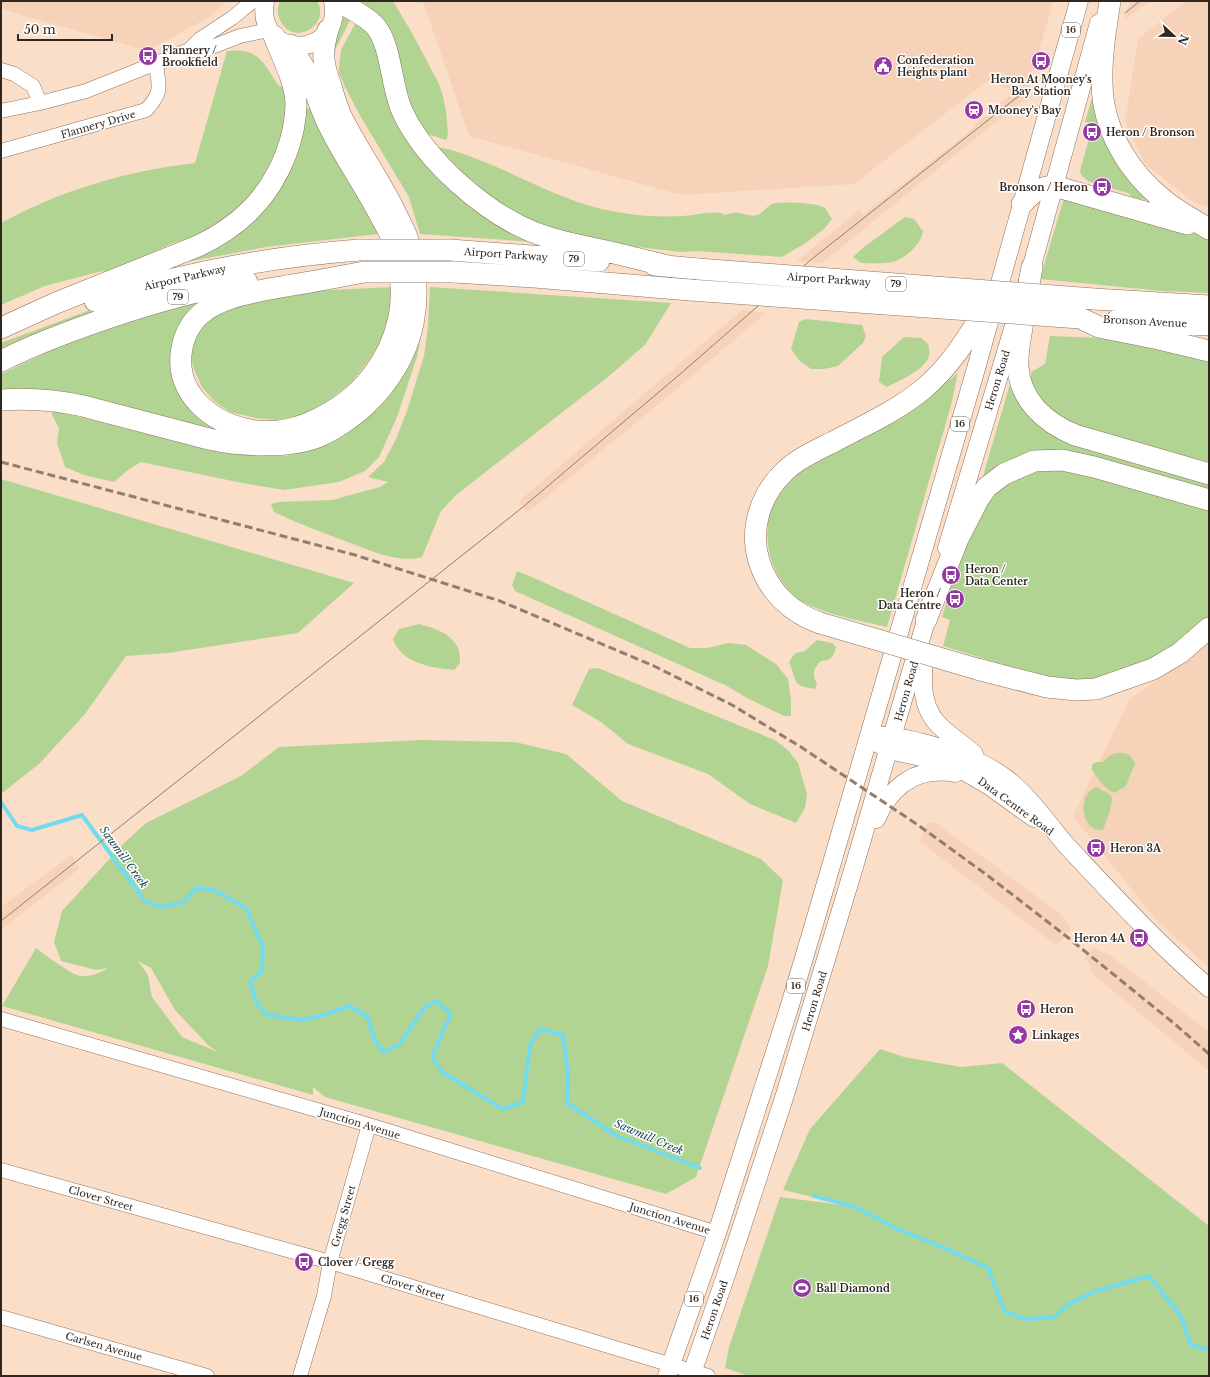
<svg xmlns="http://www.w3.org/2000/svg" width="1210" height="1377" font-family="'Libre Baskerville',serif">
  <style>
    .built { fill: #f6d2b8 }
    .green { fill: #b1d493; fill-rule: evenodd }
    .lines { fill: none; stroke-linecap: round; stroke-linejoin: round }
    .stream { stroke: #73dbef; stroke-width: 4 }
    .minor-casing { stroke: #8c725e; stroke-width: 15 }
    .major-casing { stroke: #8c725e; stroke-width: 19 }
    .highway-casing { stroke: #8c725e; stroke-width: 22 }
    .minor { stroke: #fff; stroke-width: 14 }
    .major { stroke: #fff; stroke-width: 18 }
    .highway { stroke: #fff; stroke-width: 21 }
    .tram { stroke: #927e6f; stroke-width: 1 }
    .rail { stroke: #927e6f; stroke-width: 3; stroke-dasharray: 8 4; stroke-linecap: butt }
    .highway-bridge-casing { stroke: #8c725e; stroke-width: 22; stroke-linecap: butt }
    .highway-bridge { stroke: #fff; stroke-width: 21 }
    .labels { text-anchor: middle; stroke-width: 3; stroke-linejoin: round; paint-order: stroke }
    .shield { fill: #fff; stroke: #706862; stroke-width: 1 }
    .shield-label { font-size: 9px; font-weight: bold; fill: #32271f }
    .poi-label { font-size: 10px; font-weight: bold; fill: #32271f; stroke: #fff; text-anchor: start }
    .street-label { font-size: 10px; fill: #32271f; stroke: #fff }
    .water-label { font-size: 11px; font-style: italic; fill: #1a4952; stroke: #fff }
  </style>
  <rect width="100%" height="100%" fill="#fbdec8"/>
  <path class="built" d="M1 1H227L209 17 148 51 1 9Z
    M418 1H1053L1036 62 1029 78 1011 91 990 79 854 184 681 195 469 136 424 4Z
    M1130 1H1150L1124 21Z
    M1186 1H1209V207L1193 202 1145 164 1125 122 1138 39Z
    M1032 78 1026 99 987 129 822 263 797 261 859 210 863 215 975 127 974 125Z
    M742 310 766 313 654 408 527 513 519 501Z
    M1209 642V967L1158 922 1073 816 1129 700Z
    M927 822 936 823 1058 912 1071 928 1063 939 1056 945 920 842Z
    M71 855 80 868 1 930V907Z
    M1093 948 1110 955 1209 1032V1071L1095 976 1085 958Z"/>
  <path class="green" d="M280 1H317C331 26 294 46 281 22 277 15 277 8 280 1Z
    M365 1H393L412 33 439 84 442 93 446 110 448 135 446 140 427 134 414 116 377 14 364 4Z
    M342 12 353 15 336 48 333 63 328 51Z
    M358 18 370 27 400 124 533 242 420 234 409 197 362 119 346 89 339 73V67L341 50Z
    M227 51C233 51 238 50 243 51 261 53 269 71 278 85L282 87 287 85 290 114 279 147 256 189 234 212 201 234 171 244 114 270 98 272 45 286 1 305V223C62 190 126 171 195 163Z
    M1096 84 1148 197 1146 200 1132 197 1128 193 1107 187V183L1100 181 1099 185C1091 182 1082 180 1080 171L1093 124 1085 122Z
    M314 107 378 234 266 247 181 263 247 224 301 110Z
    M437 147C451 149 464 154 477 159 513 173 547 192 584 204 615 214 650 218 683 216 696 215 709 211 722 213L724 215C728 214 734 212 739 213 745 214 751 217 757 215 765 212 767 206 772 204 781 201 818 203 825 208 827 211 830 216 832 219L825 228 807 242 782 257 697 251 681 252 613 244 536 224 501 205 453 164Z
    M1067 198H1073L1209 237V293L1162 291 1040 279 1063 201Z
    M905 217 914 219 923 231C922 234 922 237 920 240 915 249 903 259 893 262 882 264 871 263 861 263L853 257 864 247Z
    M393 287 391 308 382 340 369 360 350 384 324 404 302 415 276 420 256 418 230 412 214 401 202 387 193 367 191 356 193 339 210 316 241 303 311 291Z
    M430 287 671 303 645 345 609 376 456 495 441 511 422 557C398 564 367 549 345 541 321 532 297 523 274 512L271 504 278 502 332 500 380 487 388 482 368 477 384 462 396 439 407 411 424 356 428 327Z
    M200 301 181 387 266 440 1 393V374L60 346 165 310Z
    M90 310 92 314 1 352V343Z
    M806 319 862 325 866 336 863 343 838 366 824 369H811L799 360 791 349 799 322Z
    M423 324 417 357 397 417 379 457 365 471 339 482 284 490 242 483 141 462 128 470 114 482 84 475 65 467 57 443 59 428 52 415V410L191 445 238 455 286 456 320 446 350 431 380 406 398 383Z
    M1050 336 1100 338 1133 342 1209 358V468L1072 427 1050 415 1031 383V372L1045 364Z
    M904 337 921 338 928 344C929 348 930 352 929 356 925 370 899 381 887 387L879 382 882 357Z
    M958 373 951 405 887 627C861 621 816 613 795 597 792 594 790 591 787 588 768 566 763 536 771 508 775 494 790 480 801 471L936 391Z
    M1012 377 1023 403 1209 481V494L1084 458 985 478 983 476Z
    M1079 469 1209 506V619L1175 650 1100 680 1057 679 1024 671 943 646 950 620 942 617 964 543 991 497 1022 472Z
    M1 479 354 583 298 633 168 653 126 656 85 714 39 764 1 794Z
    M517 571 534 578 690 648H707L729 643 746 645 776 664 788 679 791 699V716H784L747 698 727 686 515 591 512 585Z
    M419 624C434 628 451 633 458 648 460 652 460 659 460 663L454 670C432 668 401 663 393 639L399 629Z
    M817 640 832 643 836 647C834 657 831 660 821 661 813 669 812 674 817 684L815 689C790 685 798 682 789 662L795 653 805 651Z
    M598 668 775 740 788 750 798 763 807 794 805 808 796 823 750 804 708 774 628 744 601 722 572 705 589 669Z
    M422 740 515 742 566 754 622 801 761 859 783 880 768 966 696 1177 666 1194 325 1097 313 1087V1095L2 1006 36 948C44 954 73 976 81 976 90 977 100 973 108 968L96 970 61 961 54 942 62 911 124 843 146 823 241 776 279 747ZM138 961 151 968 175 1010 208 1045 218 1052 182 1037 152 997 148 975Z
    M1116 753C1126 753 1130 753 1135 763L1126 786 1114 793C1104 788 1098 779 1092 770V765L1096 762H1103L1109 756Z
    M1097 787C1101 790 1108 793 1111 796 1115 801 1105 824 1103 830 1081 833 1076 793 1097 787Z
    M880 1049 904 1057 961 1067 1002 1063 1209 1226V1376H749L725 1368 729 1347 780 1197 850 1206 783 1190 810 1129Z"/>
  <g class="lines">
    <path class="stream" d="M1 802 17 826 32 830 82 815 145 901 161 907 184 902 196 888 214 890 246 908 263 947 262 971 250 982 256 1002 267 1015 303 1020 324 1015 349 1006 367 1016 375 1041 384 1052 399 1045 424 1008 436 1001 451 1014 432 1056 442 1072 503 1109 523 1102 530 1045 540 1029 563 1035 568 1074 567 1103 617 1136 700 1168
      M814 1196 856 1207 895 1228 947 1249 988 1268 1005 1312 1025 1319 1054 1317 1069 1304 1096 1291 1149 1276 1181 1316 1191 1345 1209 1350"/>
    <g class="minor-casing">
      <path id="minor" d="M189 50 200 39 232 18 253 1
        M1 70 14 74 33 86 40 103
        M1 111 40 103 86 91 189 50H204L240 36 269 30
        M1 151 146 110C163 92 159 87 156 64
        M1 1019 369 1125 717 1233
        M1 1170 330 1262 708 1376
        M1 1317 207 1376
        M300 1376 324 1296 330 1262 369 1125"/>
    </g>
    <g class="major-casing">
      <path id="major" d="M265 1C255 62 344 59 333 1
        M1028 280 1099 23
        M947 548 1016 319
        M924 655C922 682 920 710 943 729 953 738 964 745 974 754
        M882 736C896 735 909 740 923 743 952 751 979 759 1004 777 1027 793 1048 824 1067 846 1113 895 1158 944 1209 988
        M879 744 889 750 930 759 960 769 988 785 1034 818
        M876 819C891 786 917 766 955 773
        M667 1376 717 1233 790 1005 817 914 975 372 1079 1
        M691 1376 725 1278 784 1098 854 867 930 607"/>
    </g>
    <g class="highway-casing">
      <path id="highway" d="M339 1C351 10 366 15 376 27 392 47 391 89 403 113 426 161 484 212 533 232 556 241 581 246 606 251 627 256 647 261 668 266
        M1110 1C1106 28 1101 55 1102 82 1102 129 1129 173 1165 201 1179 212 1194 220 1209 229
        M290 45C297 57 306 69 311 81 317 95 321 110 328 124 344 157 365 186 382 219 385 225 389 231 391 237 393 242 394 248 395 253 398 264 401 275 401 286 404 328 383 370 352 397 325 419 291 435 256 431 213 425 173 394 182 348 185 332 193 319 206 310 229 295 259 291 286 286 312 282 338 277 364 272
        M1022 204C1033 192 1037 188 1054 186L1187 224
        M450 250 599 261
        M654 265 698 269
        M1032 267C1029 285 1026 303 1023 321 1021 336 1017 352 1018 367 1020 401 1046 423 1075 435L1209 474
        M454 272 534 277 690 290
        M1094 299 1209 306
        M95 301C181 273 269 257 359 250
        M1080 318 1099 327 1159 339 1209 351
        M1117 320 1209 325
        M1 328 56 303 198 246C240 226 269 198 286 154 292 138 296 120 296 103 295 80 282 57 274 36
        M1 361C41 341 83 326 126 312 166 299 206 288 247 282
        M1 400C29 398 56 400 83 406L209 439C240 446 293 449 322 435 335 429 354 416 365 406 388 384 406 356 413 324 419 295 416 265 407 237 405 231 401 224 398 218 382 183 359 152 342 118 337 108 334 97 331 86 328 78 325 69 324 60 323 50 325 40 328 30
        M926 620 958 539 979 498 987 487 1004 474 1034 461 1062 460 1094 467 1209 500
        M820 623C791 613 768 591 759 561 749 528 761 493 786 470 799 458 817 450 833 442 863 426 895 412 922 390 953 365 972 330 993 296
        M977 669 1047 687 1076 690 1096 689 1153 669 1180 653 1209 628"/>
    </g>
    <use href="#minor" class="minor"/>
    <use href="#major" class="major"/>
    <use href="#highway" class="highway"/>
    <path class="tram" d="M1125 13 1140 1
      M1 921 523 507 679 375 813 258 1025 91"/>
    <path class="rail" d="M1 462 355 555 500 601 654 666 732 705 801 747 918 825 987 875 1066 936 1176 1025 1209 1054"/>
    <g class="highway-bridge-casing">
      <path id="highway-bridge" d="M359 250H450
        M698 269 1094 299
        M364 272H454
        M690 290 1080 318
        M820 623 977 669"/>
    </g>
    <use href="#highway-bridge" class="highway-bridge"/>
  </g>
  <defs>
    <g id="bus-disc" transform="scale(1)"><circle r="9.5" fill="#9439a4" stroke="#fff"/><path d="M-5-6H5V4H4V6H2V4H-2V6H-4V4H-5ZM-3.5-4V0h7V-4ZM-3.5 1.2v1.5H-2V1.2ZM2 1.2v1.5H3.5V1.2Z" fill="#fff"/></g>
    <g id="civic-disc" transform="scale(1)"><circle r="9.5" fill="#9439a4" stroke="#fff"/><path d="M-.6-6.5H3V-4.5H.6V-3L4-1V1h2V6H-6V1h2V-1L-.6-3ZM-1.2 2.5V6h2.4V2.5Z" fill="#fff"/></g>
    <g id="station-disc" transform="scale(1)"><circle r="9.5" fill="#9439a4" stroke="#fff"/><path d="M-3-6H3Q5-6 5-4V2Q5 4 3 4L4.5 6H3L1.5 4h-3L-3 6H-4.5L-3 4Q-5 4-5 2V-4Q-5-6-3-6ZM-3.5-4v3h7v-3ZM-3.5 1v1.5H-2V1ZM2 1v1.5H3.5V1Z" fill="#fff"/></g>
    <g id="sight-disc" transform="scale(1)"><circle r="9.5" fill="#9439a4" stroke="#fff"/><path d="M0-6L1.8-2.2L6-1.7L2.9 1.2L3.7 5.4L0 3.3L-3.7 5.4L-2.9 1.2L-6-1.7L-1.8-2.2Z" fill="#fff"/></g>
    <g id="stadium-disc" transform="scale(1)"><circle r="9.5" fill="#9439a4" stroke="#fff"/><path d="M0-5a6.5 5 0 1 0 0 10a6.5 5 0 1 0 0-10ZM-3.5-1.8h7v3.6h-7Z" fill="#fff"/></g>
  </defs>
  <g fill-rule="evenodd">
    <use href="#bus-disc" x="148" y="56"/>
    <use href="#bus-disc" x="1041" y="61"/>
    <use href="#civic-disc" x="883" y="66"/>
    <use href="#station-disc" x="974" y="110"/>
    <use href="#bus-disc" x="1092" y="132"/>
    <use href="#bus-disc" x="1102" y="187"/>
    <use href="#bus-disc" x="951" y="575"/>
    <use href="#bus-disc" x="955" y="599"/>
    <use href="#bus-disc" x="1096" y="848"/>
    <use href="#bus-disc" x="1139" y="938"/>
    <use href="#bus-disc" x="1026" y="1009"/>
    <use href="#sight-disc" x="1018" y="1035"/>
    <use href="#bus-disc" x="304" y="1262"/>
    <use href="#stadium-disc" x="802" y="1288"/>
  </g>
  <g class="labels">
    <g class="shield">
      <rect x="1062" y="23" width="18" height="14" rx="3"/>
      <rect x="564" y="252" width="20" height="14" rx="3"/>
      <rect x="886" y="277" width="20" height="14" rx="3"/>
      <rect x="168" y="290" width="20" height="14" rx="3"/>
      <rect x="951" y="417" width="18" height="14" rx="3"/>
      <rect x="787" y="979" width="18" height="14" rx="3"/>
      <rect x="685" y="1292" width="18" height="14" rx="3"/>
    </g>
    <g class="shield-label">
      <text x="1071" y="33">16</text>
      <text x="574" y="262">79</text>
      <text x="896" y="287">79</text>
      <text x="178" y="300">79</text>
      <text x="960" y="427">16</text>
      <text x="796" y="989">16</text>
      <text x="694" y="1302">16</text>
    </g>
    <g class="poi-label">
      <text x="162" y="54">Flannery /<tspan x="162" dy="12">Brookfield</tspan></text>
      <text x="897" y="64">Confederation<tspan x="897" dy="12">Heights plant</tspan></text>
      <text x="1041" y="83" text-anchor="middle">Heron At Mooney's<tspan x="1041" dy="12">Bay Station</tspan></text>
      <text x="988" y="114">Mooney's Bay</text>
      <text x="1106" y="136">Heron / Bronson</text>
      <text x="1088" y="191" text-anchor="end">Bronson / Heron</text>
      <text x="965" y="573">Heron /<tspan x="965" dy="12">Data Center</tspan></text>
      <text x="941" y="597" text-anchor="end">Heron /<tspan x="941" dy="12">Data Centre</tspan></text>
      <text x="1110" y="852">Heron 3A</text>
      <text x="1125" y="942" text-anchor="end">Heron 4A</text>
      <text x="1040" y="1013">Heron</text>
      <text x="1032" y="1039">Linkages</text>
      <text x="318" y="1266">Clover / Gregg</text>
      <text x="816" y="1292">Ball Diamond</text>
    </g>
    <g class="street-label">
      <text transform="translate(98 124) rotate(-16)" y="4">Flannery Drive</text>
      <text transform="translate(506 254) rotate(4)" y="4">Airport Parkway</text>
      <text transform="translate(185 277) rotate(-13)" y="4">Airport Parkway</text>
      <text transform="translate(829 279) rotate(4)" y="4">Airport Parkway</text>
      <text transform="translate(1145 321) rotate(3)" y="4">Bronson Avenue</text>
      <text transform="translate(997 380) rotate(-73)" y="4">Heron Road</text>
      <text transform="translate(906 691) rotate(-74)" y="4">Heron Road</text>
      <text transform="translate(1016 806) rotate(36)" y="4">Data Centre Road</text>
      <text transform="translate(814 1001) rotate(-73)" y="4">Heron Road</text>
      <text transform="translate(360 1123) rotate(17)" y="4">Junction Avenue</text>
      <text transform="translate(101 1198) rotate(16)" y="4">Clover Street</text>
      <text transform="translate(343 1216) rotate(-74)" y="4">Gregg Street</text>
      <text transform="translate(670 1218) rotate(17)" y="4">Junction Avenue</text>
      <text transform="translate(413 1287) rotate(17)" y="4">Clover Street</text>
      <text transform="translate(714 1310) rotate(-71)" y="4">Heron Road</text>
      <text transform="translate(104 1346) rotate(16)" y="4">Carlsen Avenue</text>
    </g>
    <g class="water-label">
      <text transform="translate(124 857) rotate(54)" y="4">Sawmill Creek</text>
      <text transform="translate(649 1137) rotate(23)" y="4">Sawmill Creek</text>
    </g>
  </g>
  <rect width="1210" height="1377" fill="none" stroke="#32271f" stroke-width="4"/>
  <g transform="translate(1174 36) rotate(112)" stroke="#ffffff" stroke-width="3" paint-order="stroke">
  <path d="M0-3L7 15L0 10L-7 15Z" fill="#32271f"/>
  <text y="-6" font-size="11" font-weight="bold" text-anchor="middle" fill="#32271f">N</text>
  </g>
  <path d="M18 34v6h94v-6" fill="none" stroke="#32271f" stroke-width="2"/>
  <text x="24" y="34" font-size="12" fill="#32271f" stroke="#ffffff" stroke-width="3" paint-order="stroke">50 m</text>
</svg>
